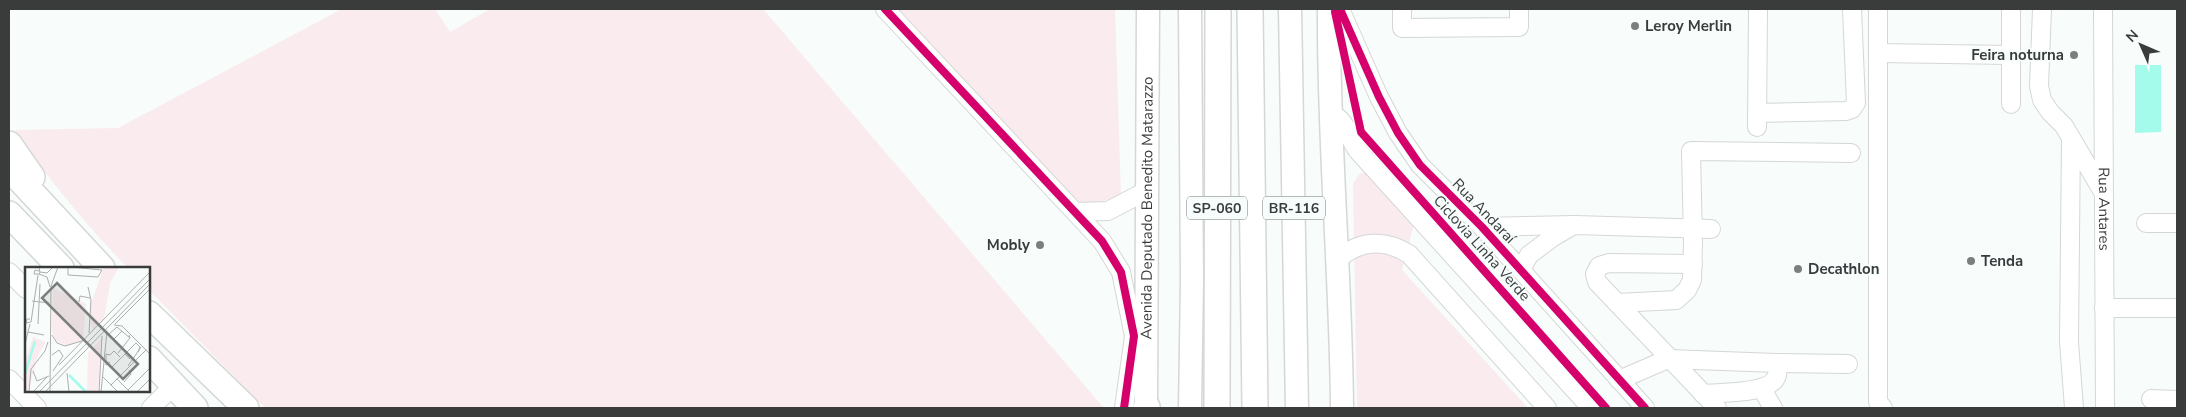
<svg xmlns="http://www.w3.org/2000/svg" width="2186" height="417" font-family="'Nunito Sans',sans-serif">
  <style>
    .green { fill: #faebee }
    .water { fill: #a5fbeb }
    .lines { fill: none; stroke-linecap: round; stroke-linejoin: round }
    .minor-casing { stroke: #d4d7d6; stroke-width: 20 }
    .major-casing { stroke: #d4d7d6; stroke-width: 25 }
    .highway-casing { stroke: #d4d7d6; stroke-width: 28 }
    .minor { stroke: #fefffe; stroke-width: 18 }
    .major { stroke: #fefffe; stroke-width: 22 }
    .highway { stroke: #fefffe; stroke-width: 25 }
    .cycleway-casing { stroke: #f7fdfc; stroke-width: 11 }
    .cycleway { stroke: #d6006c; stroke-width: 8 }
    .poi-dot { fill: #7c7f7e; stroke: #f7fdfc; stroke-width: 2 }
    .labels { text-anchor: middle; stroke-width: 4; stroke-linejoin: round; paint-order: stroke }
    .shield { fill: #f7fdfc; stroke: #727675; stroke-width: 1 }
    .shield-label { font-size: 14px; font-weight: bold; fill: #393c3b }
    .poi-label { font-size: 15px; font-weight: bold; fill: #393c3b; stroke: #f7fdfc; text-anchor: start }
    .street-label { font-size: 15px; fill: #393c3b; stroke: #f7fdfc }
    .inset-river { fill: none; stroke: #a5fbeb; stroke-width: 2.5 }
    .inset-road { fill: none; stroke: #acafae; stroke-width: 1 }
    .view { fill: #7c7f7e; fill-opacity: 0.15; stroke: #7c7f7e; stroke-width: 2.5 }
    .inset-edge { fill: none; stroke: #393c3b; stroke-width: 2.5 }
  </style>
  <rect width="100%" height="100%" fill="#f8fcfb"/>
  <path class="green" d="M342 9H435L450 32 490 9H763L1104 408H265L149 290V268H128C86 225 49 180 15 130L118 128Z
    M896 9H1115L1121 196 1085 206 1067 191Z
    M1383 170 1399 175 1419 205 1402 270 1528 408H1357L1353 184 1359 174 1368 171Z"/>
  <path class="water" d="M2135 65H2161V132L2135 133Z"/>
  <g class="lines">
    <g class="minor-casing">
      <g id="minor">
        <path d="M885 9 1102 241 1121 272 1134 336 1124 408"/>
        <path d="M1340 9 1379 97 1398 133 1420 165 1482 227 1645 408"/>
        <path d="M1402 9V28L1519 27V9"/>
        <path d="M1878 9V53L2011 55"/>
        <path d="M2042 9 2039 86 2042 100 2050 112 2064 126 2103 192"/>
        <path id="s1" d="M2103 9 2105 408"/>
        <path d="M1878 53V402L1883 408"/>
        <path d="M2011 104V9"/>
        <path d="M1331 113C1350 124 1345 134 1358 151L1591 408"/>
        <path d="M1757 113 1846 111 1852 109 1856 103 1852 9"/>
        <path d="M1757 127 1758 9"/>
        <path d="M2071 138 2069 342 2074 408"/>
        <path d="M1075 212 1108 211 1148 190"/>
        <path d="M2146 223H2177"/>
        <path d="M1482 227 1575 225 1711 229"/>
        <path d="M1338 259C1360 240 1385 239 1409 254L1547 408"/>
        <path d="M1693 264 1609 263 1599 266 1595 274 1597 282 1717 408"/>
        <path d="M1521 270 1529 255 1553 237 1572 226"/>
        <path d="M9 272 26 289"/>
        <path d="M1617 303 1676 300 1687 290 1692 280 1693 242 1691 151 1851 153"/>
        <path d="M2104 308H2177"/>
        <path d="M9 379 37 408"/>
        <path d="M1619 380 1668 359 1777 363 1848 364"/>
        <path d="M1762 389 1773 408"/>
        <path d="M1703 394C1720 392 1772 395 1777 375 1778 372 1777 367 1777 363"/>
        <path d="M2151 399 2177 400"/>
        <path d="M151 408 173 386"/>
      </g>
    </g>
    <g class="major-casing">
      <g id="major">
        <path d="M1190 9 1192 281 1190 408"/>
        <path d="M1290 9 1297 408"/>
        <path d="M1329 9C1328 142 1341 275 1342 408"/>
        <path id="s2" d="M1146 408 1148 9"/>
      </g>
    </g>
    <g class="highway-casing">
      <path id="highway" d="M1250 9 1255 408
        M9 144 32 177
        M9 168 102 268
        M9 214 61 268
        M149 314 246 408
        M149 359 195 408
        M1146 408 1147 407
        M1217 408 1218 9"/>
    </g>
    <use href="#minor" class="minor"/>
    <use href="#major" class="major"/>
    <use href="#highway" class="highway"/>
    <g class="cycleway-casing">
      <path id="cycleway" d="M885 9 1102 241 1121 272 1134 336 1124 408
        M1340 9 1379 97 1398 133 1420 165 1482 227 1645 408
        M1335 12 1361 132 1606 408"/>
    </g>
    <use href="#cycleway" class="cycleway"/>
  </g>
  <g class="poi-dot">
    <circle cx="1635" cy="26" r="5"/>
    <circle cx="2074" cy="55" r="5"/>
    <circle cx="1040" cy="245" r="5"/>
    <circle cx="1971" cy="261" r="5"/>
    <circle cx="1798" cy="269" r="5"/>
  </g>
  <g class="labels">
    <g class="shield">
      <rect x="1187" y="196.5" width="60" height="23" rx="4"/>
      <rect x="1263" y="196.5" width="62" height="23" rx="4"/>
    </g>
    <g class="shield-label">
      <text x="1217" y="213">SP-060</text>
      <text x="1294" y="213">BR-116</text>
    </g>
    <g class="poi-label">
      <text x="1645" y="31">Leroy Merlin</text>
      <text x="2064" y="60" text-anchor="end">Feira noturna</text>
      <text x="1030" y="250" text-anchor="end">Mobly</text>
      <text x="1981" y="266">Tenda</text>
      <text x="1808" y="274">Decathlon</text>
    </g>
    <g class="street-label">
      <text dy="5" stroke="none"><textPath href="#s2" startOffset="200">Avenida Deputado Benedito Matarazzo</textPath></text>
      <text dy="5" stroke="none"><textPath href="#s1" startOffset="200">Rua Antares</textPath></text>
      <text transform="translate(1484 211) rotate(46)" y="5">Rua Andaraí</text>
      <text transform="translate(1482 248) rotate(48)" y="5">Ciclovia Linha Verde</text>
    </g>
  </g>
  <g transform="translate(25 267)">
    <rect width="125" height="125" fill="#f8fcfb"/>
    <path d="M79 0H94L85 16 79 52 67 64 65 40ZM28 21 61 37 58 72 43 79 31 74 27 64ZM8 70 21 75 13 88 3 125H0V94ZM76 72 73 125H62L63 86Z" fill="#faebee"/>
    <path class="inset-river" d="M0 107 10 74M44 108 61 125"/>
    <path class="inset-road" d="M14 0 15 6 14 7H9L10 3 14 4M43 0V8L73 10 77 3 46 0M15 5 22 6 28 0M14 7 22 10 25 20M63 20 66 33 64 66M7 34 24 36M54 35 55 29 65 31M5 52H2L1 56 6 55 13 8M13 57 15 17M90 57 125 22M89 58 97 59 125 87M3 65 19 68M84 67 92 60 105 71 104 68M27 68 32 76 40 79 60 73M84 68 88 73 97 64M0 77 5 57M93 86 105 71M81 87 85 88 89 84 95 90M81 87V98L85 95M27 88 34 83 38 89 28 104M105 92 100 87 111 76 115 80 113 85M34 98 125 5M103 99 116 80M8 104 12 114 24 109M42 106 44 125M92 107 87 100 100 87M78 110 93 125M92 112 105 125M99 115 106 107 104 103M86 118 121 83M103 123 125 101M4 125 6 102 20 84 23 75M8 125 22 110M14 125 125 12M20 125 125 17M25 125 26 19 33 0M74 125 77 69M76 125 82 64M112 125 125 112"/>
    <path class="view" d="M32 16 113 97 98 112 17 31Z"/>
    <rect width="125" height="125" class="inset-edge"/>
  </g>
  <rect width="2186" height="417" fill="none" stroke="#393c3b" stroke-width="20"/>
  <g transform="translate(2141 45) rotate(315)" stroke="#f7fdfc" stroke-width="4" paint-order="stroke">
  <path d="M0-4L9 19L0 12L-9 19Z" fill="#393c3b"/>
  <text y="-8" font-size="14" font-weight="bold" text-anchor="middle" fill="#393c3b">N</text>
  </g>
</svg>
